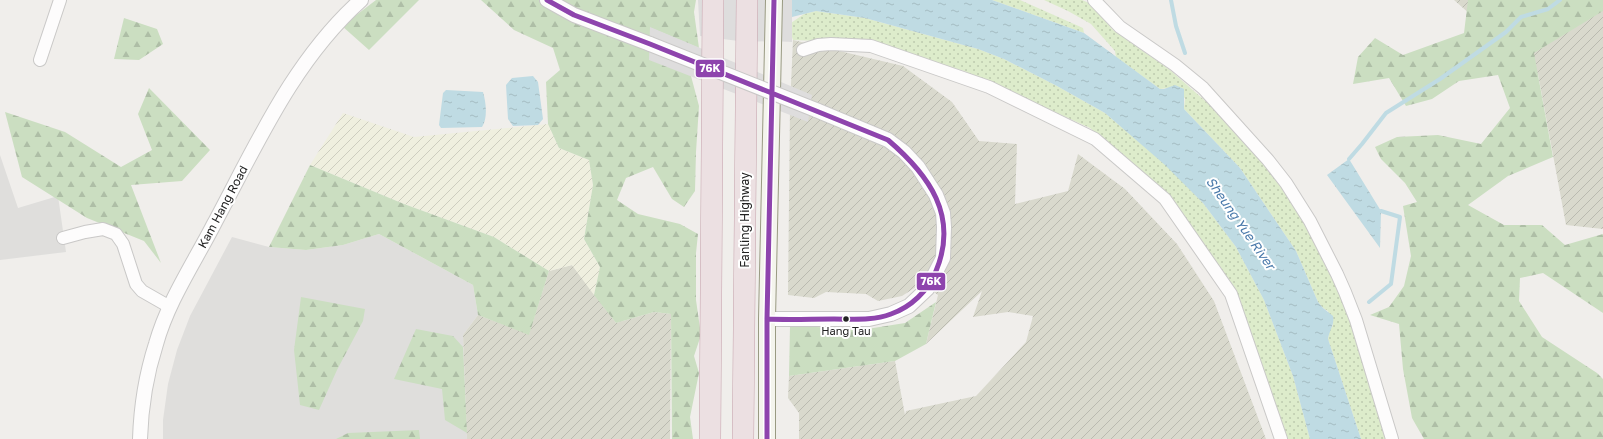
<svg xmlns="http://www.w3.org/2000/svg" width="1603" height="439" font-family="'Golos Text',sans-serif">
  <style>
    .residential { fill: #dfdedc }
    .construction { fill: url(#construction-furrows) }
    .farmland { fill: url(#farmland-furrows) }
    .grass { fill: url(#grass-dots) }
    .forest { fill: url(#forest-firs) }
    .water { fill: url(#water-ripples) }
    .pier { fill: #dedddd }
    .lines { fill: none; stroke-linecap: round; stroke-linejoin: round }
    .stream { stroke: #bfdbe3; stroke-width: 4 }
    .minor-casing { stroke: #c9c8c7; stroke-width: 14 }
    .tertiary-casing { stroke: #c9c8c7; stroke-width: 16 }
    .secondary-casing { stroke: #999a82; stroke-width: 18 }
    .motorway-casing { stroke: #c5a2ac; stroke-width: 22 }
    .minor { stroke: #fdfcfc; stroke-width: 12 }
    .tertiary { stroke: #fdfcfc; stroke-width: 14 }
    .secondary { stroke: #f4f4ed; stroke-width: 16 }
    .motorway { stroke: #ece0e2; stroke-width: 21 }
    .tertiary-bridge-casing { stroke: #c9c8c7; stroke-width: 16; stroke-linecap: butt }
    .tertiary-bridge { stroke: #fdfcfc; stroke-width: 14 }
    .bus-1-casing { stroke: #fff; stroke-width: 8 }
    .bus-1 { stroke: #8e44ad; stroke-width: 5 }
    .bus-dot { fill: #222; stroke: #fff; stroke-width: 1.5 }
    .labels { text-anchor: middle; stroke-width: 4; stroke-linejoin: round; paint-order: stroke }
    .bus-label { font-size: 11px; fill: #222; stroke: #fff }
    .street-label { font-size: 12px; fill: #222; stroke: #fff }
    .water-label { font-size: 13px; font-style: italic; fill: #4a7aab; stroke: #fff }
    .line-badge { stroke: #fff; stroke-width: 1.5 }
    .badge-label { font-size: 11px; text-anchor: middle; font-weight: bold; fill: #fff }
  </style>
  <defs>
    <pattern id="construction-furrows" width="10" height="10" patternUnits="userSpaceOnUse"><rect width="10" height="10" fill="#d9d9cd"/><path d="M-1 1l2-2M0 10L10 0M9 11l2-2" fill="none" stroke="#babab0"/></pattern>
    <pattern id="farmland-furrows" width="10" height="10" patternUnits="userSpaceOnUse"><rect width="10" height="10" fill="#efefdf"/><path d="M-1 1l2-2M0 10L10 0M9 11l2-2" fill="none" stroke="#cdcdbf"/></pattern>
    <pattern id="grass-dots" width="8" height="8" patternUnits="userSpaceOnUse"><rect width="8" height="8" fill="#ddeccb"/><path d="M2 2h.1M6 6h.1" fill="none" stroke="#bdcaae" stroke-width="1.8" stroke-linecap="round"/></pattern>
    <pattern id="forest-firs" width="22" height="20" patternUnits="userSpaceOnUse"><rect width="22" height="20" fill="#cbdec1"/><path d="M5 1l3.5 6h-7zM16 11l3.5 6h-7z" fill="#aebea6"/></pattern>
    <pattern id="water-ripples" width="26" height="14" patternUnits="userSpaceOnUse"><rect width="26" height="14" fill="#bfdbe3"/><path d="M2 4q2-2 4 0t4 0M15 11q2-2 4 0t4 0" fill="none" stroke="#a4bcc2"/></pattern>
  </defs>
  <rect width="100%" height="100%" fill="#f0eeeb"/>
  <path class="residential" d="M0 155 18 208 58 196 66 252 0 260Z
    M379 234 473 285 478 315 463 335 467 439H163V420L168 384 177 350 190 316 232 237 269 247 306 250 343 245Z"/>
  <path class="construction" d="M1454 0H1603V229L1566 225 1538 74Z
    M793 40 903 66 952 102 979 141 1017 144 1015 204 1068 191 1078 154 1125 189 1177 244 1214 301 1266 439H799V413L788 398 789 376 895 361 905 415 906 411 976 396 1026 342 1033 316 1008 312 973 317 982 291 926 344 938 295 922 283 902 296 878 301 866 294 826 292 814 298 788 295 790 107Z
    M572 265 616 323 654 312 671 314 670 439H467L463 335 478 315 529 334 549 271Z"/>
  <path class="farmland" d="M343 113 414 137 548 124 559 148 589 160 593 185 584 239 600 267 594 295 572 265 549 271 494 237 404 204 310 165Z"/>
  <path class="grass" d="M992 0H1020L1083 28 1084 33Z
    M1044 0H1082L1089 3 1113 30 1170 70 1211 106 1274 175 1301 214 1345 303 1388 439H1361L1328 339 1329 331 1333 325 1328 311 1323 308 1318 302 1296 251 1240 168 1184 109 1185 98 1168 88 1160 89 1116 57 1115 51 1091 24 1068 11Z
    M816 11 865 18 978 49 1004 59 1057 86 1105 113 1166 165 1203 203 1236 247 1264 300 1293 376 1310 439H1285L1234 288 1170 196 1090 128 964 71 873 43 793 40 788 25 804 14Z"/>
  <path class="forest" d="M376 0H419L369 50 342 26Z
    M481 0H696L694 12 699 48 651 28 691 76 699 106 696 152 695 191 684 207 672 199 653 167 626 178 617 200 638 214 680 224 698 234 696 253V300L701 335 694 356 699 373 690 417 693 439H672L671 314 654 312 616 323 594 295 600 267 584 239 593 185 589 160 559 148 548 124 546 82 560 70 553 48 514 30Z
    M1468 0H1603V11L1534 53 1553 157 1508 176 1468 205 1504 225H1542L1565 245 1603 234V313L1543 273 1520 278 1519 301 1542 337 1597 373 1603 379V439H1424L1412 418 1403 369 1399 324 1370 315 1389 307 1404 286 1411 256 1403 206 1417 202 1405 183 1381 159 1375 147 1397 137 1438 135 1481 144 1510 108 1498 75 1459 81 1432 99 1406 106 1389 78 1353 84 1358 57 1375 38 1403 55 1464 33Z
    M124 18 157 29 163 44 139 60 114 59Z
    M149 88 210 150 182 181 131 185 161 263 144 241 87 218 22 177 5 112 65 132 121 167 152 150 138 114Z
    M310 165 404 204 494 237 549 271 529 335 478 315 473 285 379 234 343 245 306 250 269 247Z
    M301 297 365 309 363 321 337 370 319 410 300 405 294 350Z
    M936 302 926 344 895 361 789 376 790 326 867 329 905 323Z
    M416 329 453 336 463 347 467 433 445 420 442 389 394 379Z
    M419 430 420 439H336L348 433Z"/>
  <path class="water" d="M730 0H992L1084 33 1160 89H1164L1175 85 1184 89V109L1240 168 1296 251 1318 302 1323 308 1333 316C1335 324 1329 331 1328 339L1361 439H1310L1293 376 1264 300 1236 247 1203 203 1165 165 1105 113 1057 86 1004 59 978 49 865 18 816 11 792 17Z
    M533 76 538 82 543 119 538 125 513 126 508 119 506 85 512 78Z
    M446 90 483 92C486 102 488 118 482 127L441 128 439 125 443 93Z
    M1349 159 1381 211 1380 248 1327 175Z"/>
  <path class="pier" d="M698 0H792V42L773 41 746 42 700 36Z
    M650 27 812 95 808 122 649 60Z"/>
  <g class="lines">
    <path class="stream" d="M1171 0 1176 26 1185 53
      M1349 159 1362 144 1386 113 1440 79 1506 32 1521 17 1548 9 1560 0
      M1369 302 1391 284 1400 217 1381 211"/>
    <g class="minor-casing">
      <path id="minor" d="M1094 0 1120 27 1175 65 1203 88 1268 160 1286 183 1310 221 1337 274 1345 292 1356 320 1392 439
        M803 50 818 45 831 44 871 46 989 87 1095 139 1165 199 1231 294 1281 439
        M40 60 60 0
        M63 238 85 232 103 229 116 234 123 244 136 284 142 291 170 307"/>
    </g>
    <g class="tertiary-casing">
      <path id="tertiary" d="M547 0 574 15 650 44
        M767 319H869L891 314 909 306 927 289 943 258 944 227 943 213 936 195 918 167 904 152 888 140 816 110
        M140 439C141 407 146 375 156 344 168 301 194 263 214 224 257 144 293 61 361 0"/>
    </g>
    <g class="secondary-casing">
      <path id="secondary" d="M767 439V319L774 0"/>
    </g>
    <g class="motorway-casing">
      <path id="motorway" d="M710 439 713 0
        M743 439 747 0"/>
    </g>
    <use href="#minor" class="minor"/>
    <use href="#tertiary" class="tertiary"/>
    <use href="#secondary" class="secondary"/>
    <use href="#motorway" class="motorway"/>
    <g class="tertiary-bridge-casing">
      <path id="tertiary-bridge" d="M650 44 816 110"/>
    </g>
    <use href="#tertiary-bridge" class="tertiary-bridge"/>
    <g class="bus-1-casing">
      <path id="bus-1" d="M547 0 574 15 650 44 888 140C929 175 959 216 936 271 928 291 911 307 891 314 873 321 853 319 834 319 812 319 789 320 767 319
        M767 439V319L774 0"/>
    </g>
    <use href="#bus-1" class="bus-1"/>
  </g>
  <circle class="bus-dot" cx="846" cy="319" r="3.5"/>
  <g class="labels">
    <g class="bus-label">
      <text x="846" y="335">Hang Tau</text>
    </g>
    <g class="street-label">
      <text transform="translate(223 207) rotate(-62)" y="4">Kam Hang Road</text>
      <text transform="translate(745 220) rotate(-90)" y="4">Fanling Highway</text>
    </g>
    <g class="water-label">
      <text transform="translate(1241 223) rotate(55)" y="5">Sheung Yue River</text>
    </g>
  </g>
  <g class="line-badge">
    <rect x="695" y="59" width="30" height="19" rx="4" fill="#8e44ad"/>
    <rect x="916" y="272" width="30" height="19" rx="4" fill="#8e44ad"/>
  </g>
  <g class="badge-label">
    <text x="710" y="72">76K</text>
    <text x="931" y="285">76K</text>
  </g>
</svg>
